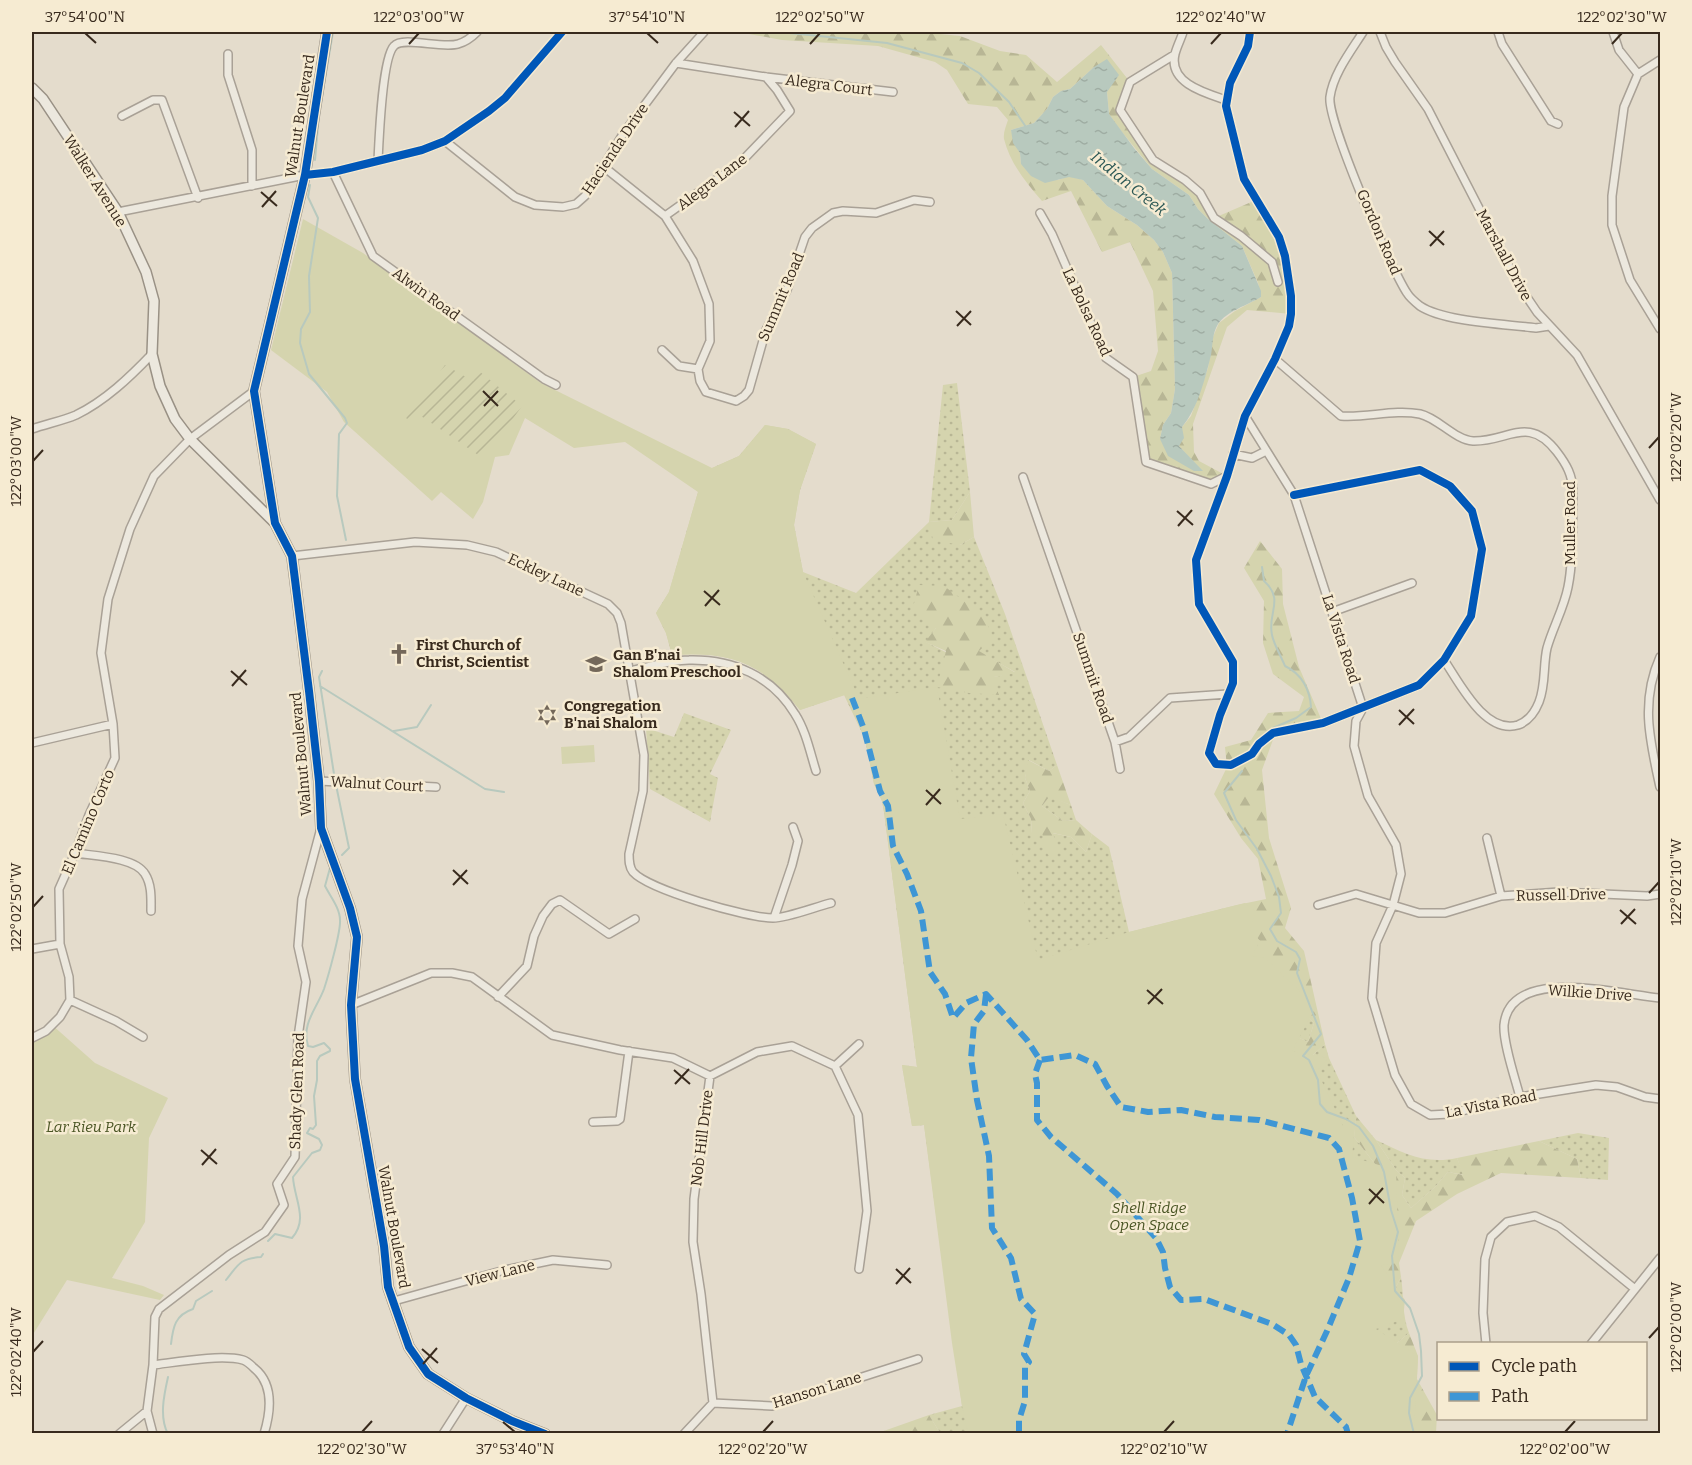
<svg xmlns="http://www.w3.org/2000/svg" width="1692" height="1465" font-family="Bitter,serif">
  <style>
    .grass { fill: url(#grass-dots); fill-rule: evenodd }
    .forest { fill: url(#forest-firs); fill-rule: evenodd }
    .park { fill: #d5d4ae }
    .garden { fill: url(#garden-furrows) }
    .water { fill: url(#water-ripples) }
    .lines { fill: none; stroke-linecap: round; stroke-linejoin: round }
    .stream { stroke: #b8c9be; stroke-width: 2 }
    .street-casing { stroke: #a9a196; stroke-width: 10 }
    .secondary-casing { stroke: #999185; stroke-width: 12 }
    .street { stroke: #ece8de; stroke-width: 7 }
    .secondary { stroke: #ece8de; stroke-width: 9 }
    .quiet { stroke: #3e96d5; stroke-width: 6; stroke-dasharray: 12 6; stroke-linecap: butt }
    .cycleway-casing { stroke: #f6ebd2; stroke-width: 11 }
    .cycleway { stroke: #0057b8; stroke-width: 8 }
    .ticks { fill: none; stroke: #382a1d; stroke-width: 2 }
    .labels { text-anchor: middle; stroke-width: 5; stroke-linejoin: round; paint-order: stroke }
    .street-label { font-size: 15px; fill: #382a1d; stroke: #f6ebd2 }
    .poi-label { font-size: 15px; font-weight: bold; fill: #382a1d; stroke: #f6ebd2; text-anchor: start }
    .park-label { font-size: 15px; font-style: italic; fill: #4a5524; stroke: #f6ebd2 }
    .water-label { font-size: 16px; font-style: italic; fill: #2c5855; stroke: #f6ebd2 }
    .neatline { fill: none; stroke: #382a1d; stroke-width: 2 }
    .ticks-label { font-size: 15px; text-anchor: middle; fill: #382a1d }
  </style>
  <defs>
    <pattern id="grass-dots" width="8" height="8" patternUnits="userSpaceOnUse" patternTransform="scale(1.5)"><rect width="8" height="8" fill="#d5d4ae"/><path d="M2 2h.1M6 6h.1" fill="none" stroke="#b8b695" stroke-width="1.8" stroke-linecap="round"/></pattern>
    <pattern id="forest-firs" width="22" height="20" patternUnits="userSpaceOnUse" patternTransform="scale(1.5)"><rect width="22" height="20" fill="#d5d4ae"/><path d="M5 1l3.5 6h-7zM16 11l3.5 6h-7z" fill="#b8b695"/></pattern>
    <pattern id="garden-furrows" width="10" height="10" patternUnits="userSpaceOnUse" patternTransform="scale(1.5)"><rect width="10" height="10" fill="#d5d4ae"/><path d="M-1 1l2-2M0 10L10 0M9 11l2-2" fill="none" stroke="#b8b695"/></pattern>
    <pattern id="water-ripples" width="26" height="14" patternUnits="userSpaceOnUse" patternTransform="scale(1.5)"><rect width="26" height="14" fill="#b8c9be"/><path d="M2 4q2-2 4 0t4 0M15 11q2-2 4 0t4 0" fill="none" stroke="#9fada3"/></pattern>
  </defs>
  <rect width="100%" height="100%" fill="#e4dccc"/>
  <path class="grass" d="M957 383 970 492 952 520 929 522 960 545 974 537 1005 614 1057 765 1049 771 1029 760 1025 778 1030 791 1023 803 1031 819 1032 833H1052L1071 837 1086 852 1092 834 1109 847 1129 932 1237 905 1260 941 1265 958 1303 1011 1314 1023 1308 1042 1282 1030 1328 1097 1316 1071 1313 1055 1325 1044 1329 1058 1356 1116 1354 1137 1375 1164 1396 1287 1401 1277C1404 1296 1402 1315 1409 1333L1397 1343 1390 1354 1198 1433H940L929 1415 962 1406 924 1125 912 1126 902 1065 917 1067 884 812 882 801 874 784 865 739 844 695 800 710C763 663 731 651 672 655L666 633 656 613 669 592 698 492 712 468 739 456 765 425 788 429 816 444 800 490 794 525 803 572 856 593 929 522 943 385ZM936 628 1015 672 994 677 926 642Z
    M684 713 731 730 710 774 718 778 710 822 650 789 646 728 674 737Z
    M1049 796 1071 805 1076 820 1063 821 1042 806Z
    M1578 1133 1609 1138 1608 1180 1581 1178 1577 1159 1539 1141Z
    M1376 1140C1404 1153 1425 1165 1457 1158L1464 1175 1448 1172 1435 1187 1411 1208 1402 1195 1405 1178 1396 1170Z"/>
  <path class="forest" d="M738 32H920L960 36 1000 51 1026 55 1057 82 1101 45 1130 82 1120 110 1153 160 1200 193 1214 218 1256 200 1285 256 1291 314 1247 310 1227 327 1193 424 1194 452 1199 461 1227 476 1211 484 1146 462 1133 377 1151 371 1158 351 1153 291 1130 242 1102 252 1071 191 1042 201C1026 183 1010 163 1004 139 1003 133 1006 126 1008 120L997 107 968 104 947 70 935 62 878 46 782 40ZM1094 67 1107 92 1109 114 1117 126 1152 169 1189 195 1198 209 1208 219 1242 246 1258 283 1261 297 1235 311 1219 323 1212 339 1208 368 1191 416 1182 427 1179 446 1202 471 1160 439 1163 425 1171 413 1175 389 1172 273 1163 252 1154 240 1137 225 1107 206 1083 180 1069 176 1058 180 1021 164 1020 153 1011 130 1034 123 1047 109 1053 97 1061 91 1070 89Z
    M970 492 974 537 960 545 933 540 929 522 952 520Z
    M1260 541 1282 569 1283 604 1299 667 1322 721 1274 737 1262 770 1269 838 1291 908 1285 928 1304 951 1325 1044 1313 1055 1316 1071 1329 1098 1292 1062 1281 1029 1308 1042 1314 1023 1251 956 1260 941 1238 918 1237 905 1266 899 1258 859 1241 838 1214 794 1227 767 1225 747 1251 740 1268 713 1299 711 1304 697 1273 674 1263 643 1264 601 1244 568Z
    M919 585 944 586 984 616 993 638 979 651 1016 673 994 677 999 695 969 693 937 687 946 651 925 642 936 628 913 607Z
    M1028 760 1049 771 1057 765 1071 805 1049 797 1042 806 1063 821 1076 820 1092 834 1086 852 1071 837 1053 833 1058 851 1048 855 1042 833H1032L1031 819 1023 803 1030 791 1025 778Z
    M1356 1116 1376 1140 1396 1170 1405 1178 1402 1195 1411 1208 1435 1187 1448 1172 1463 1175 1457 1158 1539 1141 1577 1159 1581 1178 1501 1173 1457 1194 1416 1221 1399 1263 1401 1277 1396 1287 1371 1273 1375 1164 1354 1137Z
    M1409 1333 1418 1356 1417 1379 1437 1415 1436 1433H1397V1343Z
    M929 1415 940 1433H878Z"/>
  <path class="park" d="M303 219 363 253 541 383 712 468 739 456 765 425 788 429 816 444 800 490 794 525 803 572 859 699 937 687 960 819 1003 814 1038 960 1129 932 1245 903 1256 912 1250 930 1260 941 1252 956 1265 958 1316 1007 1292 1051 1328 1058 1317 1071 1343 1126 1356 1116 1352 1157 1396 1170 1399 1263 1381 1265 1405 1300 1403 1319 1376 1329 1418 1356 1414 1433H968L962 1406 952 1343 924 1125 912 1126 902 1065 917 1067 884 812 882 801 874 784 865 739 845 695 800 710C763 663 731 651 672 655L666 633 656 613 669 592 698 492 625 442 574 448 525 418 509 455 495 457 483 502 473 519 441 492 432 501 344 422 327 392 271 350Z
    M594 745 595 762 562 764 561 747Z
    M51 1024 95 1063 168 1098 149 1138 145 1222 112 1278 143 1286 164 1295 160 1300 67 1280 32 1336V1038Z"/>
  <path class="garden" d="M445 365 473 381 479 371 522 406 484 459 421 416 414 424 406 418Z"/>
  <path class="water" d="M1107 59 1119 75 1107 92 1109 114 1134 148 1152 169 1189 195 1198 209 1208 219 1242 246 1261 291V297C1248 305 1227 311 1218 324 1212 334 1213 344 1211 355 1205 379 1198 408 1182 427L1184 438 1179 446 1203 471H1194L1168 456 1160 439 1163 425 1171 413 1175 389 1172 273 1163 252 1154 240 1137 225 1107 206 1083 180 1069 177 1045 183 1031 176 1021 164 1020 153 1013 143 1011 130 1034 123 1047 109 1053 97 1061 91 1070 89 1094 67Z"/>
  <g class="lines">
    <path class="stream" d="M780 32 887 43 962 63 979 73 1009 102 1026 127
      M315 160 319 114 333 32
      M310 185 308 197 318 218 309 276 310 312 301 329 300 343 309 374 345 418 347 423 339 434 337 496 346 540
      M1262 567 1264 581C1285 600 1267 613 1272 635 1274 645 1281 656 1285 666 1302 674 1310 690 1311 707L1296 718 1273 728
      M322 671 319 677 334 774
      M320 686 485 789 504 792
      M394 731 417 727 431 705
      M1242 771 1224 793 1236 820 1257 849 1271 876 1279 897 1281 913 1270 929 1277 941 1296 952 1300 959 1297 973 1321 1034 1303 1056 1309 1060 1318 1080 1320 1104 1327 1112 1346 1119 1359 1127 1373 1146 1384 1172 1391 1210 1398 1232 1392 1256 1395 1291 1410 1308 1419 1334 1421 1351 1422 1376 1410 1398 1409 1413 1414 1434
      M336 785 349 848 342 855
      M268 1241 275 1234 292 1238C309 1219 294 1199 293 1177L312 1153 320 1150 322 1145 319 1139 307 1133 310 1128 313 1129 316 1125 314 1096 317 1080V1061L320 1056 330 1051V1049L324 1043 313 1047 308 1046C301 1024 317 1008 324 989 328 977 341 931 340 920 340 908 330 896 325 886L330 868
      M226 1280C238 1265 240 1258 261 1257L263 1254
      M171 1344C173 1327 175 1315 193 1309L196 1301 212 1291
      M168 1377C164 1395 159 1417 168 1434"/>
    <g class="street-casing">
      <path id="street" d="M1183 32C1181 39 1177 46 1175 54 1168 83 1205 93 1226 100
        M1250 32 1248 46 1230 83 1226 106 1244 179 1279 237 1285 256 1291 296V314L1289 326 1275 359 1245 416 1227 476 1196 560 1199 604 1233 662V683L1220 715 1209 753 1216 764 1231 765 1252 754 1259 744 1273 733 1323 723 1419 685 1444 660 1471 616 1482 549 1472 511 1450 486 1420 470 1294 495
        M1363 32C1351 51 1333 74 1330 97 1327 121 1391 269 1407 293 1410 298 1415 302 1420 306 1444 322 1506 324 1536 328L1549 326
        M1380 32 1386 47 1395 62 1428 109 1518 284 1537 312 1577 355 1660 500
        M1498 32 1502 44 1551 121 1558 124
        M1613 32 1619 50 1638 74
        M228 54V75L252 150V186
        M1174 55 1130 82 1120 110 1153 160 1185 180 1200 193 1214 218 1241 236 1272 262 1278 282
        M676 63 766 77 893 92
        M1638 74 1624 107 1612 196V225L1630 280 1660 329
        M1638 74 1660 60
        M122 116 153 100H162L198 198
        M445 141 515 197 535 205 563 207 576 204 585 196 623 134 676 63 704 32
        M378 161C379 141 382 58 394 46 403 36 442 49 458 44 465 42 473 36 477 32
        M604 167 665 216 693 261 709 304 710 341 698 369 700 381 706 392 736 401 744 396 749 390 766 330 787 290 805 237 812 228 833 213 843 211 876 213 914 200 930 202
        M333 172 373 256 544 379 556 385
        M118 212 305 175 333 172 422 150 445 141 489 111 505 98 562 32
        M1040 213 1052 234 1106 358 1133 377 1146 462 1211 484 1227 476
        M665 216 741 162 790 111 777 90 766 77
        M662 350 679 366 698 369
        M1275 359 1341 416C1367 418 1394 409 1420 414 1438 418 1455 440 1473 441 1508 442 1528 414 1557 452 1567 465 1572 475 1573 490 1572 520 1574 558 1568 587 1564 608 1553 627 1547 648 1543 665 1546 684 1539 702 1535 712 1529 721 1518 725 1485 735 1459 682 1444 660
        M1245 416 1294 495 1363 708 1356 721 1354 746 1368 796 1396 845 1401 874 1393 905 1376 943 1372 998 1395 1075 1411 1104 1430 1115 1449 1114 1520 1097 1596 1085 1617 1087 1645 1097 1660 1099
        M32 429C46 424 62 421 76 415 105 401 130 377 152 354
        M1233 454 1252 458 1266 451
        M1023 477 1115 742 1120 769
        M292 556 415 542 467 545 496 552 608 604 617 613 621 623 644 755 643 791 629 854C629 861 629 867 633 872 649 890 748 918 773 918 787 918 815 907 831 903
        M1332 612 1412 583
        M1660 657C1640 702 1650 741 1660 787
        M630 671C649 667 670 660 689 660 733 659 772 676 795 714 806 731 810 752 816 771
        M1115 742 1129 737 1170 698 1228 694
        M32 743 113 724
        M319 781 436 787
        M1487 838 1501 896
        M75 853C94 856 135 857 145 874 152 885 151 899 151 911
        M1318 905 1356 894 1419 913H1445L1501 896 1559 892 1647 896 1660 894
        M774 918 792 865 798 841 793 827
        M32 949 60 944
        M498 997 527 966 534 936 543 916 552 904 560 900 609 934 635 919
        M70 1000 116 1021 143 1037
        M351 1005 431 973H452L472 977 552 1035 620 1050 673 1058 710 1076 694 1199 693 1242 701 1294 713 1403 684 1434
        M32 1038 46 1031 60 1017 70 1000 69 977 60 944 59 889 75 853 89 815 115 758 113 724 101 653 108 599 130 529 154 476 190 439 254 391
        M835 1066 859 1044
        M710 1076 757 1052 792 1046 835 1066 858 1115 867 1211 859 1269
        M1520 1097C1515 1078 1503 1043 1504 1025 1510 964 1622 995 1660 998
        M593 1122 617 1121 620 1119 629 1051
        M394 1301 505 1270 553 1260 607 1265
        M1486 1344 1483 1313 1485 1259 1491 1237 1507 1222 1535 1216 1559 1227 1635 1289
        M1591 1344 1660 1258
        M153 1365C177 1362 221 1354 243 1360 247 1361 251 1365 254 1368 274 1384 271 1411 264 1434
        M713 1403 772 1406 918 1359
        M119 1434 147 1411
        M153 1434 147 1411 153 1365 155 1317 159 1309 229 1255 265 1232 284 1205 277 1184 295 1157 298 1037 306 982 298 946 302 899 321 828
        M443 1434 466 1398"/>
    </g>
    <g class="secondary-casing">
      <path id="secondary" d="M327 32 305 175 254 391 275 523 292 556 309 691 319 781 321 828 350 908 357 937 351 1005 355 1079 384 1246 388 1287 409 1347 428 1374 466 1398 512 1421 545 1434
        M32 88 43 99 118 212 146 272 154 301 152 354 160 386 175 419 190 439 275 523"/>
    </g>
    <use href="#street" class="street"/>
    <use href="#secondary" class="secondary"/>
    <path class="quiet" d="M852 698 864 729 880 791 888 806 893 846 907 874 921 911 930 972 945 994 953 1018 966 1003 986 994 1027 1040 1040 1060 1075 1055 1095 1064 1107 1086 1121 1107 1148 1112 1181 1110 1215 1117 1259 1120 1329 1138 1339 1149 1352 1198 1360 1241 1349 1278 1327 1331 1306 1376 1287 1434
      M986 994 984 1011 974 1024 971 1058 977 1100 989 1156 992 1228 1011 1258 1021 1299 1035 1314 1024 1354 1029 1362 1025 1366V1401L1019 1420V1434
      M1040 1060 1035 1074 1037 1083V1120L1051 1137 1117 1194 1156 1238 1163 1252 1165 1268 1170 1287 1181 1300 1204 1299 1272 1324 1289 1335 1296 1345 1301 1364 1315 1397 1346 1427 1348 1434"/>
    <g class="cycleway-casing">
      <path id="cycleway" d="M327 32 305 175 254 391 275 523 292 556 309 691 319 781 321 828 350 908 357 937 351 1005 355 1079 384 1246 388 1287 409 1347 428 1374 466 1398 512 1421 545 1434
        M1250 32 1248 46 1230 83 1226 106 1244 179 1279 237 1285 256 1291 296V314L1289 326 1275 359 1245 416 1227 476 1196 560 1199 604 1233 662V683L1220 715 1209 753 1216 764 1231 765 1252 754 1259 744 1273 733 1323 723 1419 685 1444 660 1471 616 1482 549 1472 511 1450 486 1420 470 1294 495
        M305 175 333 172 422 150 445 141 489 111 505 98 562 32"/>
    </g>
    <use href="#cycleway" class="cycleway"/>
  </g>
  <path class="ticks" d="M85 33 96 43M647 33 658 43M409 44 419 33M810 44 820 33M1211 44 1221 33M1612 44 1622 33M734 112 750 126M735 127 749 111M261 192 277 206M262 207 276 191M1429 231 1444 245M1430 246 1444 231M956 311 971 325M957 326 971 311M483 391 498 406M484 406 498 391M1649 448 1659 437M33 461 43 450M1177 511 1193 525M1178 526 1192 510M704 591 720 605M705 606 719 590M231 671 247 685M232 686 246 670M1399 710 1414 724M1399 725 1414 709M926 790 941 804M926 805 940 789M453 870 468 884M453 885 467 870M1649 893 1659 882M33 907 43 896M1620 910 1636 924M1621 924 1635 909M1147 990 1163 1004M1148 1004 1162 989M674 1070 690 1084M675 1084 689 1069M201 1150 217 1164M202 1165 216 1149M1369 1189 1384 1203M1369 1204 1383 1188M896 1269 911 1283M896 1284 910 1268M1649 1338 1659 1327M422 1349 438 1363M33 1352 43 1341M423 1364 437 1348M503 1422 515 1432M362 1432 372 1421M763 1432 773 1421M1164 1432 1174 1421M1565 1432 1575 1421"/>
  <defs>
    <g id="church-bare" transform="scale(1.62)"><path d="M-1.2-6h2.4v3.5h3.3v2.4h-3.3V6h-2.4V-.1h-3.3v-2.4h3.3Z" fill="#74685a" stroke="#f6ebd2" stroke-width="2.5" paint-order="stroke"/></g>
    <g id="school-bare" transform="scale(1.62)"><path d="M0-5L7-2L0 1L-7-2ZM-4 1L0 2.5L4 1V4Q0 6-4 4Z" fill="#74685a" stroke="#f6ebd2" stroke-width="2.5" paint-order="stroke"/></g>
    <g id="synagogue-bare" transform="scale(1.62)"><path d="M0-6.5L5.6 3.2H-5.6ZM0 6.5L5.6-3.2H-5.6Z" fill="#74685a" stroke="#f6ebd2" stroke-width="2.5" paint-order="stroke"/></g>
  </defs>
  <g fill-rule="evenodd">
    <use href="#church-bare" x="399" y="654"/>
    <use href="#school-bare" x="596" y="664"/>
    <use href="#synagogue-bare" x="547" y="715"/>
  </g>
  <g class="labels">
    <g class="street-label">
      <text transform="translate(829 85) rotate(7)" y="5">Alegra Court</text>
      <text transform="translate(300 116) rotate(-81)" y="5">Walnut Boulevard</text>
      <text transform="translate(615 149) rotate(-56)" y="5">Hacienda Drive</text>
      <text transform="translate(95 181) rotate(58)" y="5">Walker Avenue</text>
      <text transform="translate(712 182) rotate(-37)" y="5">Alegra Lane</text>
      <text transform="translate(1379 232) rotate(67)" y="5">Gordon Road</text>
      <text transform="translate(1504 255) rotate(62)" y="5">Marshall Drive</text>
      <text transform="translate(426 294) rotate(36)" y="5">Alwin Road</text>
      <text transform="translate(781 297) rotate(-67)" y="5">Summit Road</text>
      <text transform="translate(1087 312) rotate(65)" y="5">La Bolsa Road</text>
      <text transform="translate(1570 523) rotate(-90)" y="5">Muller Road</text>
      <text transform="translate(546 575) rotate(25)" y="5">Eckley Lane</text>
      <text transform="translate(1341 639) rotate(72)" y="5">La Vista Road</text>
      <text transform="translate(1093 678) rotate(71)" y="5">Summit Road</text>
      <text transform="translate(301 754) rotate(-95)" y="5">Walnut Boulevard</text>
      <text transform="translate(377 784) rotate(3)" y="5">Walnut Court</text>
      <text transform="translate(88 822) rotate(-67)" y="5">El Camino Corto</text>
      <text transform="translate(1561 895) rotate(-1)" y="5">Russell Drive</text>
      <text transform="translate(1590 993) rotate(4)" y="5">Wilkie Drive</text>
      <text transform="translate(297 1091) rotate(-88)" y="5">Shady Glen Road</text>
      <text transform="translate(1491 1104) rotate(-11)" y="5">La Vista Road</text>
      <text transform="translate(702 1138) rotate(-83)" y="5">Nob Hill Drive</text>
      <text transform="translate(394 1227) rotate(80)" y="5">Walnut Boulevard</text>
      <text transform="translate(500 1273) rotate(-14)" y="5">View Lane</text>
      <text transform="translate(817 1390) rotate(-17)" y="5">Hanson Lane</text>
    </g>
    <g class="poi-label">
      <text x="416" y="650">First Church of<tspan x="416" dy="17">Christ, Scientist</tspan></text>
      <text x="613" y="660">Gan B'nai<tspan x="613" dy="17">Shalom Preschool</tspan></text>
      <text x="564" y="711">Congregation<tspan x="564" dy="17">B'nai Shalom</tspan></text>
    </g>
    <g class="park-label">
      <text x="91" y="1132">Lar Rieu Park</text>
      <text x="1149" y="1213">Shell Ridge<tspan x="1149" dy="17">Open Space</tspan></text>
    </g>
    <g class="water-label">
      <text transform="translate(1129 183) rotate(39)" y="6">Indian Creek</text>
    </g>
  </g>
  <rect width="1692" height="1465" fill="none" stroke="#f6ebd2" stroke-width="66"/>
  <rect x="1437" y="1342" width="210" height="78" fill="#f6ebd2" stroke="#aa9e8a" stroke-width="1.5"/>
  <rect x="1449" y="1362" width="30" height="9" fill="#0057b8" stroke="#aa9e8a" stroke-width="1.5"/>
  <text x="1491" y="1372" font-size="18" fill="#382a1d">Cycle path</text>
  <rect x="1449" y="1392" width="30" height="9" fill="#3e96d5" stroke="#aa9e8a" stroke-width="1.5"/>
  <text x="1491" y="1402" font-size="18" fill="#382a1d">Path</text>
  <rect x="33" y="33" width="1626" height="1399" class="neatline"/>
  <g class="ticks-label">
    <text x="85" y="22">37°54'00"N</text>
    <text x="419" y="22">122°03'00"W</text>
    <text x="647" y="22">37°54'10"N</text>
    <text x="820" y="22">122°02'50"W</text>
    <text x="1221" y="22">122°02'40"W</text>
    <text x="1622" y="22">122°02'30"W</text>
    <text transform="translate(1676 437) rotate(-90)" y="5">122°02'20"W</text>
    <text transform="translate(16 461) rotate(-90)" y="5">122°03'00"W</text>
    <text transform="translate(1676 882) rotate(-90)" y="5">122°02'10"W</text>
    <text transform="translate(16 907) rotate(-90)" y="5">122°02'50"W</text>
    <text transform="translate(1676 1327) rotate(-90)" y="5">122°02'00"W</text>
    <text transform="translate(16 1352) rotate(-90)" y="5">122°02'40"W</text>
    <text x="362" y="1454">122°02'30"W</text>
    <text x="515" y="1454">37°53'40"N</text>
    <text x="763" y="1454">122°02'20"W</text>
    <text x="1164" y="1454">122°02'10"W</text>
    <text x="1565" y="1454">122°02'00"W</text>
  </g>
</svg>
